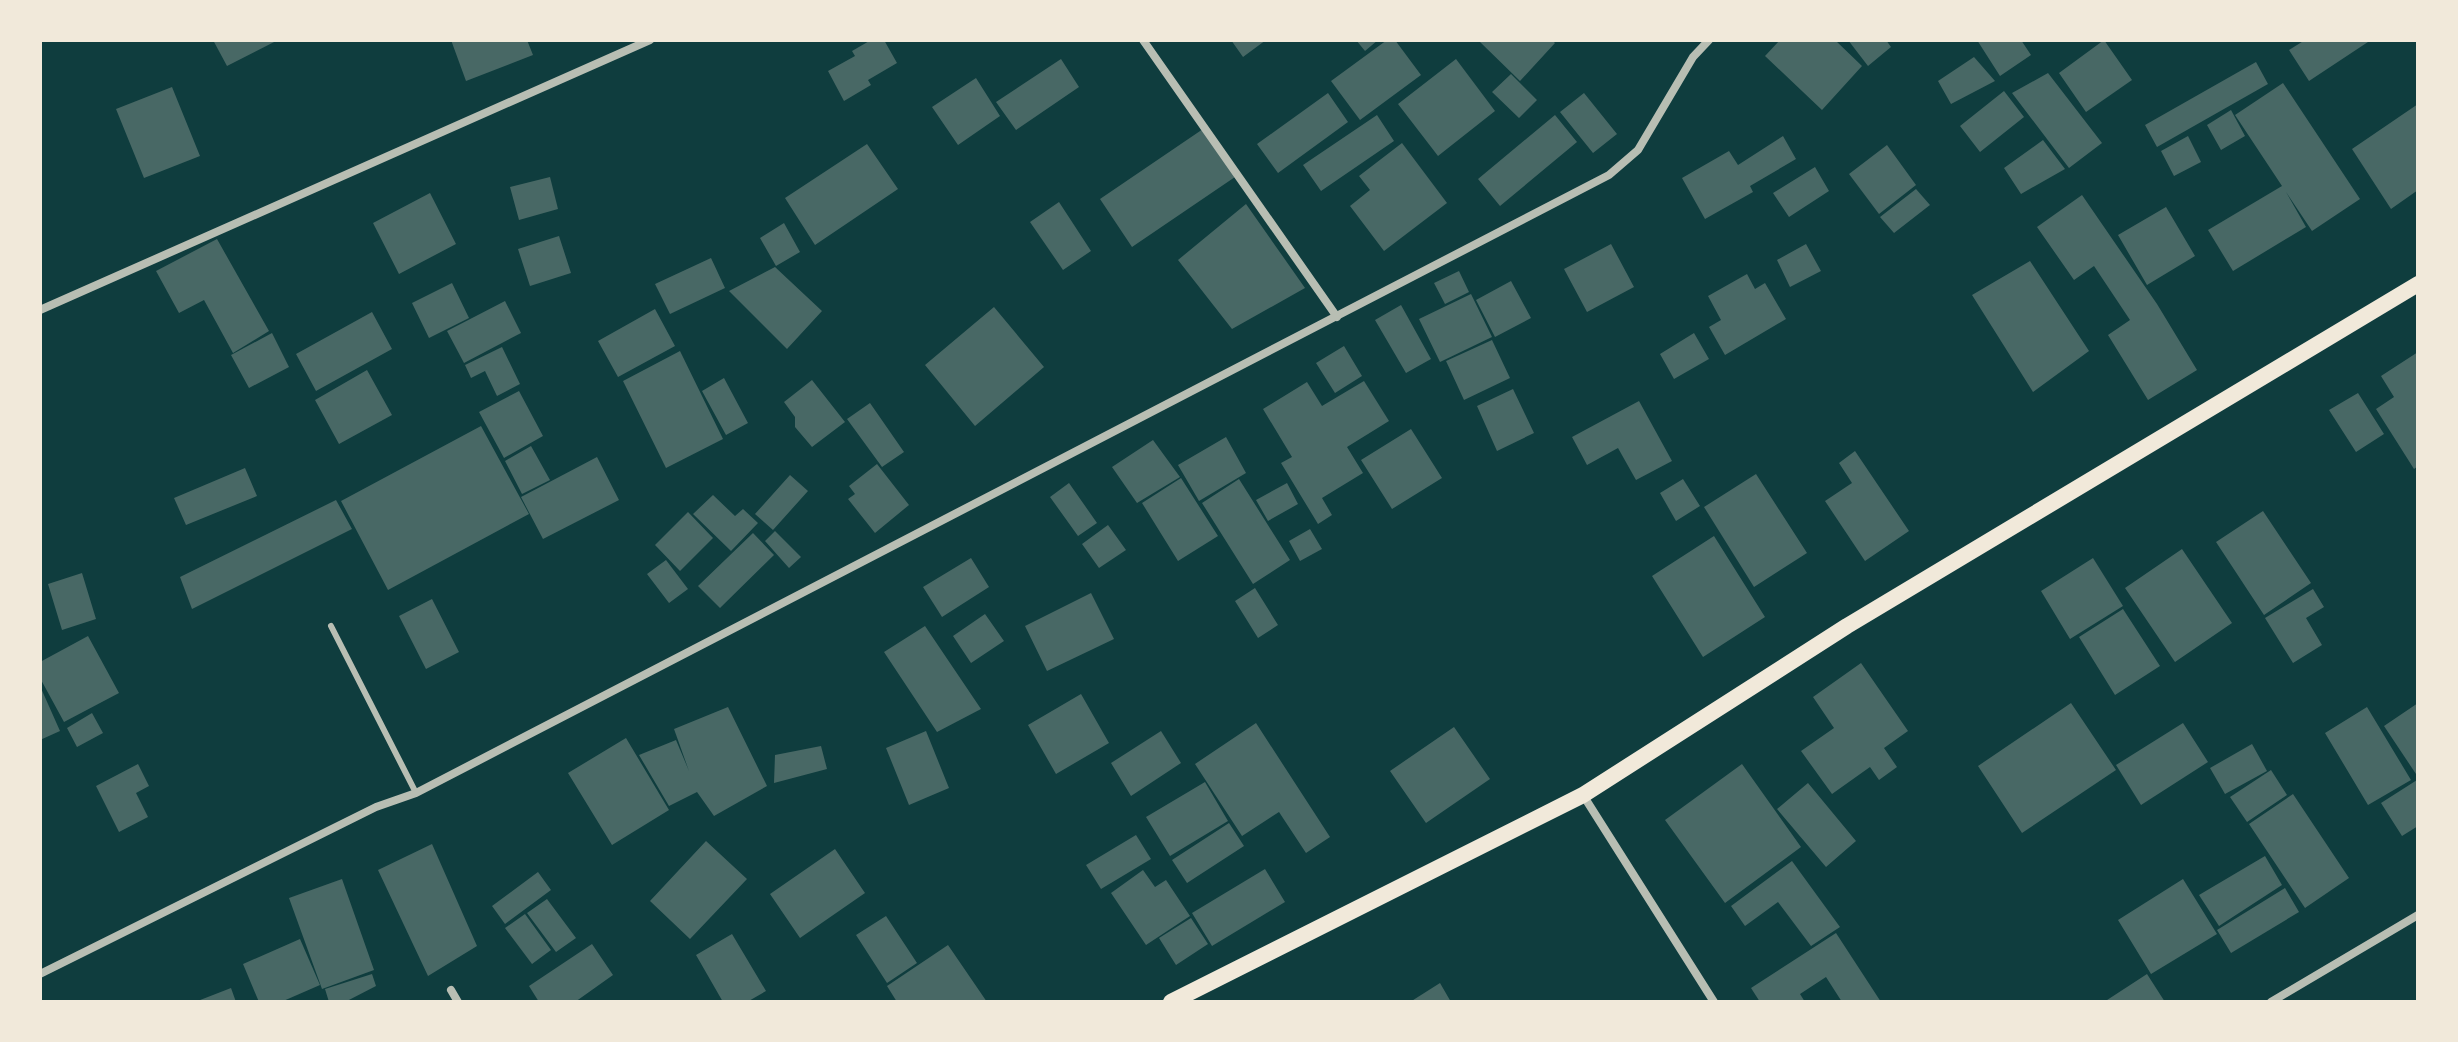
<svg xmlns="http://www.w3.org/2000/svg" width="2458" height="1042" font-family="'Titillium Web',sans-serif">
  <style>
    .building { fill: #486865 }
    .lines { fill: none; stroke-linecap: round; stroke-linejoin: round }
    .service { stroke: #b8beb3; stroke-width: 6 }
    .minor { stroke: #b8beb3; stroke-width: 8 }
    .secondary { stroke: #f1e9da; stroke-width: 16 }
  </style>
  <rect width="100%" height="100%" fill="#0f3d3e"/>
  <path class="building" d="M213 40H278L227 66Z
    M451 40H527L533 55 466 81Z
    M871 40H884L897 63 868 80 871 85 844 101 828 71 855 56 852 51Z
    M1231 40H1266L1243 57Z
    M1356 40H1378L1365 51Z
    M1387 40H1395L1421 75 1360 120 1331 81Z
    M1481 40H1552L1555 43 1520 81 1480 42Z
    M1780 40H1835L1862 66 1822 110 1765 56Z
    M1848 40H1886L1891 47 1868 66Z
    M1977 40H2021L2031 55 2000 76Z
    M2104 40 2132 80 2086 112 2059 73Z
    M2305 40H2371L2309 81 2289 50Z
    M1974 57 1995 81 1951 104 1938 81Z
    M1061 59 1079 87 1016 130 996 102Z
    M1456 59 1495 111 1438 156 1398 104Z
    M2256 62 2268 84 2157 147 2145 125Z
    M2048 73 2102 143 2069 168 2012 93Z
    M1511 74 1537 100 1519 118 1492 92Z
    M976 78 1000 116 958 145 932 107Z
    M2283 83 2360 199 2312 231 2286 192 2306 227 2233 271 2208 230 2282 186 2235 115Z
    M172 87 200 156 144 178 116 109Z
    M2004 91 2024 117 1980 152 1960 126Z
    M1328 93 1348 122 1278 173 1257 144Z
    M1584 93 1617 134 1593 153 1560 112Z
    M2418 104V190L2391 209 2352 149Z
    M2231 110 2245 136 2221 150 2207 125Z
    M1377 115 1394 141 1321 191 1303 165Z
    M1555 115 1577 142 1500 206 1478 179Z
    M1203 129 1235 177 1132 247 1100 199Z
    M1783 136 1796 159 1750 186 1753 192 1705 219 1682 178 1729 151 1738 165Z
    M2188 136 2201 162 2174 176 2161 151Z
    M2043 140 2065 169 2021 194 2004 168Z
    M1402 143 1447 203 1384 251 1350 206 1370 190 1359 176Z
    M867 144 898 189 815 245 785 198Z
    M1887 145 1916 185 1879 214 1849 174Z
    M1815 167 1829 191 1789 217 1773 193Z
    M550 177 558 209 519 220 510 187Z
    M1916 189 1930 205 1894 233 1880 217Z
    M430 193 456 244 399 274 373 223Z
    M2082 195 2157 304 2197 370 2148 400 2108 335 2130 320 2094 266 2074 280 2037 227Z
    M1059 202 1091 251 1063 270 1030 222Z
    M1246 204 1305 288 1232 329 1178 260Z
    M2166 207 2195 256 2147 285 2118 235Z
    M784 223 800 252 776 266 760 238Z
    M559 236 571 273 530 286 518 249Z
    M217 239 269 331 233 353 204 300 179 313 156 271Z
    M1611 244 1634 287 1587 312 1564 269Z
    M1806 244 1821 271 1790 287 1777 260Z
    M711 258 725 288 670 314 655 284Z
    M2030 261 2089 351 2033 392 1972 295Z
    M775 267 822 311 787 349 729 291Z
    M1459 271 1469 292 1445 304 1434 283Z
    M1747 274 1755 289 1765 283 1786 319 1725 355 1709 327 1721 320 1708 296Z
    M1511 281 1531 318 1495 337 1476 300Z
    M452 283 469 318 429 338 412 303Z
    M1471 294 1492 337 1440 362 1419 319Z
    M505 301 521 333 464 363 447 331Z
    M1401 305 1431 359 1406 373 1375 320Z
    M994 307 1044 367 975 426 925 365Z
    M655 309 675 346 618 377 598 341Z
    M372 312 392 349 316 391 296 354Z
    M272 333 289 367 249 388 231 355Z
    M1694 333 1709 359 1674 379 1660 354Z
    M1492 340 1510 378 1464 400 1446 361Z
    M1344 346 1362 376 1335 393 1316 363Z
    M502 347 520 384 497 396 485 371 471 378 465 365Z
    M680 351 723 439 666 468 623 381Z
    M2418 352V466L2414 469 2376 409 2394 397 2381 376Z
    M367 370 392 415 339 444 315 400Z
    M724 378 748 423 726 435 702 391Z
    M812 380 845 422 812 447 795 427V417L784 402Z
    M1364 381 1389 421 1347 447 1363 473 1322 498 1332 515 1318 524 1281 463 1292 457 1263 409 1307 382 1322 406Z
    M1513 389 1534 433 1497 451 1477 406Z
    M519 391 543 436 504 458 479 412Z
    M2358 393 2384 434 2356 452 2329 410Z
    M1639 401 1672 461 1636 480 1618 448 1587 465 1572 437Z
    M870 403 904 452 882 467 847 419Z
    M481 426 529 514 388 590 341 501Z
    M1411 429 1442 478 1392 509 1361 460Z
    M1226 437 1246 473 1199 501 1178 465Z
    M1153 440 1180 477 1137 503 1112 467Z
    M531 446 550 480 522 494 505 461Z
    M1855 451 1909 531 1865 561 1825 501 1852 483 1839 463Z
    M597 457 619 500 543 539 521 497Z
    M877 464 909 505 875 533 848 499 855 494 849 486Z
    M245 468 257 496 186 525 174 498Z
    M1756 474 1807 553 1754 587 1704 507Z
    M790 475 808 491 773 530 755 514Z
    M1181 478 1218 536 1178 561 1142 503Z
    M1239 479 1290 560 1253 584 1202 503Z
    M1683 479 1700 506 1676 521 1660 493Z
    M1069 483 1097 523 1078 536 1050 497Z
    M1287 483 1298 504 1268 521 1256 500Z
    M713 495 735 516 743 509 758 523 731 551 693 514Z
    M336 500 352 529 192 609 180 577Z
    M2263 511 2311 583 2264 615 2216 542Z
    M688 512 713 538 680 571 655 545Z
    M1108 525 1126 550 1099 568 1082 544Z
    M1310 529 1322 549 1300 561 1289 541Z
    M775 531 801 557 789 568 765 541Z
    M753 533 774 555 720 608 698 586Z
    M1714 536 1765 617 1703 657 1652 576Z
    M2182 549 2232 623 2175 662 2125 588Z
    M971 558 989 587 942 617 923 587Z
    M2093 558 2123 606 2070 639 2041 591Z
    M666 560 688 589 669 603 647 574Z
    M82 573 96 619 62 630 48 584Z
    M1255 588 1278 625 1258 638 1235 601Z
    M2313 589 2324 607 2306 618 2322 645 2293 663 2265 618Z
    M1091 593 1114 639 1047 671 1025 626Z
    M432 599 459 652 426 669 399 616Z
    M2123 609 2160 666 2115 695 2079 637Z
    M985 614 1004 641 971 663 953 636Z
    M925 626 981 709 937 732 884 652Z
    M88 636 119 693 64 722 40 678V662Z
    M1861 663 1908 731 1884 748 1897 767 1879 780 1870 767 1832 794 1801 751 1834 728 1813 697Z
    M40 686 60 731 40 740Z
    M1081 694 1109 743 1056 774 1028 725Z
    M2071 703 2116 770 2022 833 1978 766Z
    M2418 703V777L2384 726Z
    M728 707 767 786 714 816 697 792 669 806 639 755 676 740 689 771 674 729Z
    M2367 707 2411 780 2368 805 2325 733Z
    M92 713 103 733 77 747 67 728Z
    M1256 723 1330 837 1306 853 1279 812 1242 836 1195 764Z
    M2183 723 2208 762 2141 805 2116 765Z
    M1454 727 1490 779 1426 823 1390 771Z
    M926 731 949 788 909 805 886 748Z
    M1161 731 1181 763 1131 796 1111 763Z
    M626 738 669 810 612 845 568 773Z
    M2252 744 2267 771 2225 794 2210 768Z
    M821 746 827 769 774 783 775 755Z
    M138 764 149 786 136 793 148 817 119 832 96 786Z
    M1742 764 1801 847 1725 903 1665 820Z
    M2271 770 2287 795 2247 822 2230 797Z
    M2417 780 2418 826 2402 836 2381 803Z
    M1205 782 1228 821 1170 856 1146 817Z
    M1808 783 1856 841 1826 867 1777 809Z
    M2293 794 2349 878 2305 908 2249 824Z
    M1229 823 1244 846 1187 883 1172 860Z
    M1136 835 1151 859 1101 889 1086 865Z
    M706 841 747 879 690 939 650 901Z
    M432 844 477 946 428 976 378 870Z
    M835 849 865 893 800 938 770 894Z
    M2265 856 2282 885 2219 926 2199 895Z
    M1792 861 1840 927 1811 946 1778 902 1745 926 1731 906Z
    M1265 869 1285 902 1212 946 1192 913Z
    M1143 870 1155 887 1166 880 1190 916 1146 945 1111 893Z
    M538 872 551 890 505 924 492 906Z
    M342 879 374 970 322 989 289 898Z
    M2183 879 2217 934 2151 974 2118 920Z
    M2285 888 2299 912 2231 953 2217 930Z
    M547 899 576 938 556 952 527 913Z
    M525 914 551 950 532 964 505 928Z
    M886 916 917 963 887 983 856 935Z
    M1191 918 1208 944 1176 965 1159 938Z
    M1836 933 1881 1002H1842L1826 977 1800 994 1805 1002H1760L1751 988Z
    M732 934 766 991 747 1002H723L696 955Z
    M300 939 320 985 281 1002H259L243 964Z
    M592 944 613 975 575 1002H539L529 986Z
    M948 945 987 1002H897L887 986Z
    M372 974 376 986 345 1002H329L325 989Z
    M2147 974 2165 1002H2104Z
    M1440 983 1451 1002H1410Z
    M231 988 236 1002H195Z"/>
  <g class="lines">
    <path class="service" d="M331 626 416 793"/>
    <path class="minor" d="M1143 40 1337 317
      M40 310 650 40
      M1583 795 1714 1002
      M40 974 376 807 416 793 1609 175 1638 150 1693 57 1709 40
      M451 990 458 1002
      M2271 1002 2418 915"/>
    <path class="secondary" d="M1171 1002 1583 795 1847 626 2418 284"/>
  </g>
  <rect width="2458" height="1042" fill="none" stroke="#f1e9da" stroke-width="84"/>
</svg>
